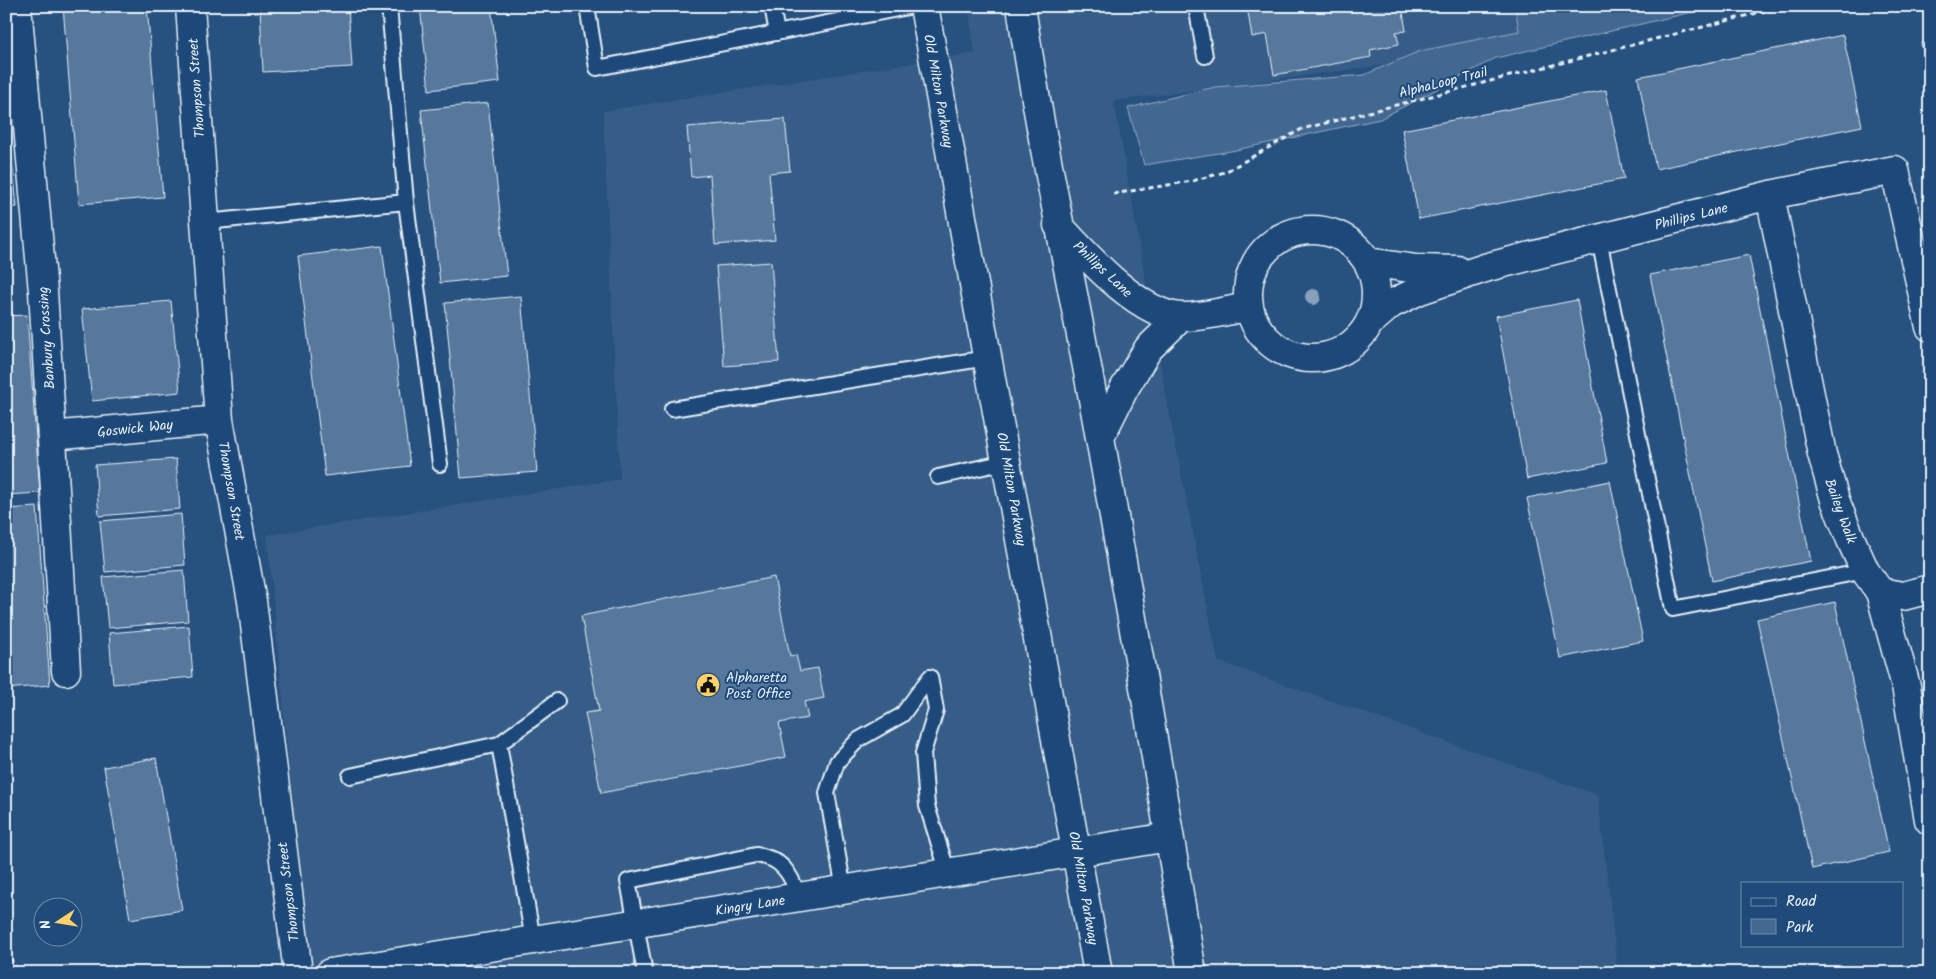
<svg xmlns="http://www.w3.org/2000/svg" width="1936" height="979" font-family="Kalam,sans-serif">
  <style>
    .built { fill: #355d88 }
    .green { fill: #436891; stroke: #96acc4 }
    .building { fill: #57789d; stroke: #e8f1f8 }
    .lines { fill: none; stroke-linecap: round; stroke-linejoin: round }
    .lane-casing { stroke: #e8f1f8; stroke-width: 18 }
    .street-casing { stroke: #e8f1f8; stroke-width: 31 }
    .highway-casing { stroke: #e8f1f8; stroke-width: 31 }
    .path { stroke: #e8f1f8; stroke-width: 3; stroke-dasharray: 5 4; stroke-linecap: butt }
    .lane { stroke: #1f4a7a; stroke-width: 14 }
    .street { stroke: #1f4a7a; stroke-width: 28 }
    .highway { stroke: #1f4a7a; stroke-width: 28 }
    .tree { fill: #88a1bc }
    .labels { text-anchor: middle; stroke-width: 4; stroke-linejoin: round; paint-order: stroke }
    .street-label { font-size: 14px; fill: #e8f1f8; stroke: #1f4a7a }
    .poi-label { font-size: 14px; fill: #e8f1f8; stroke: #1f4a7a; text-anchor: start }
  </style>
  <rect width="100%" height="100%" fill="#27517f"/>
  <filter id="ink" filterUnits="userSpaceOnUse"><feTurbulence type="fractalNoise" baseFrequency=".02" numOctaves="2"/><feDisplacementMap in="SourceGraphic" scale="10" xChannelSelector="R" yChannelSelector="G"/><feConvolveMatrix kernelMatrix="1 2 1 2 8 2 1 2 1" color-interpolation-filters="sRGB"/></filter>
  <g filter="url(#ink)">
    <path class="built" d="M968 6H1523L1528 46 1114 101 1164 385 1218 661 1598 795 1618 973H463L456 937 308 966 267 535 620 479 603 111 975 53Z"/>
    <path class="green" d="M1515 6H1718L1496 58 1380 119 1231 151 1144 165 1128 108 1215 87 1364 75 1420 51 1519 31Z"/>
    <path class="building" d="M63 6H147L163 197 79 204Z
      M260 6H348L352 67 263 72Z
      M420 6H491L500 82 429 90Z
      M1247 6H1402L1406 31 1396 32 1399 44 1370 50 1371 57 1274 75 1267 34 1252 37Z
      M1843 35 1862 126 1656 169 1638 77Z
      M1930 41V87L1921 43Z
      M1606 90 1624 179 1419 219 1402 130Z
      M6 97 17 207 6 208Z
      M488 103 507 276 440 283 421 110Z
      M785 119 790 171 769 173 775 240 715 245 710 175 691 177 687 127Z
      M382 246 410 466 325 476 298 256Z
      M1749 255 1811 561 1712 581 1650 275Z
      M771 262 779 362 724 366 716 266Z
      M521 296 537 472 461 478 445 303Z
      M1577 300 1607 463 1527 479 1496 316Z
      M171 301 180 392 92 401 82 309Z
      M27 315 40 493 6 495V316Z
      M176 459 180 509 99 516 95 465Z
      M1610 481 1643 641 1560 658 1527 498Z
      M37 507 50 685 6 689V509Z
      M181 514 185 565 105 572 100 521Z
      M184 570 188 621 108 628 103 577Z
      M774 577 790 656 796 655 800 671 818 668 824 698 804 702 808 718 779 723 786 757 601 793 585 713 599 711 581 616Z
      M1835 602 1889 852 1812 869 1757 619Z
      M189 626 193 677 113 684 109 633Z
      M156 758 182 910 130 919 104 767Z"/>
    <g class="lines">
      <g class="lane-casing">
        <path id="lane" d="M389 6 406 202 440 464
          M587 6 597 68 913 6
          M772 6 777 33
          M1196 6 1205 56
          M206 222 406 202
          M1599 239 1673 609 1865 571
          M672 409 987 358
          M938 477 1006 462
          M930 677 936 710 923 753 927 806 948 873
          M499 744 533 940
          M350 776 499 744 557 701
          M844 890 827 793 837 762 858 740 902 715 930 677
          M645 973 628 881 756 855C782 858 791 874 799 897
          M953 973H963"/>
      </g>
      <g class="street-casing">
        <path id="street" d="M17 6 43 291 66 671
          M190 6 219 420 252 601 298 973
          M1770 195 1822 454 1835 500 1851 540 1865 571 1880 592 1906 686 1929 820
          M1058 225C1085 254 1138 315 1181 317 1201 318 1228 310 1249 307
          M1248 294a64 64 0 1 1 128 0a64 64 0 1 1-128 0Z
          M1368 262 1416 269 1457 270
          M1370 322 1391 304 1420 290 1488 267 1770 195 1895 170 1930 327
          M52 436 219 420
          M1100 437 1124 389 1148 349 1181 317
          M1880 592 1903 596 1930 589
          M330 973 1169 837"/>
      </g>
      <g class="highway-casing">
        <path id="highway" d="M924 6 1098 973
          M1021 6C1042 151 1075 294 1100 438 1132 616 1163 794 1192 973"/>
      </g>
      <path class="path" d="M1113 194 1192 181 1225 172 1302 129 1785 6
        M6 950 18 973"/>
      <use href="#lane" class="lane"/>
      <use href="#street" class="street"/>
      <use href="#highway" class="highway"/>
    </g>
    <circle class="tree" cx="1313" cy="297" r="8"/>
  </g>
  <defs>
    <g id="civic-disc" transform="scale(1.25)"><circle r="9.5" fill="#ffd166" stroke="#1f4a7a"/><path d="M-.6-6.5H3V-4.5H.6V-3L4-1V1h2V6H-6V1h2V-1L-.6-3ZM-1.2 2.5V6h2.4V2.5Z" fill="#111"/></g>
  </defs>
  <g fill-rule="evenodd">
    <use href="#civic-disc" x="708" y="685"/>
  </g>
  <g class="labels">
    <g class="street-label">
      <text transform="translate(1443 82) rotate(-14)" y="5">AlphaLoop Trail</text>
      <text transform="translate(196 88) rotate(-94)" y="5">Thompson Street</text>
      <text transform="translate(939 91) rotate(80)" y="5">Old Milton Parkway</text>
      <text transform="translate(1691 216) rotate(-14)" y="5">Phillips Lane</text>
      <text transform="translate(1103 269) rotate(43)" y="5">Phillips Lane</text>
      <text transform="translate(46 338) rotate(-94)" y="5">Banbury Crossing</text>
      <text transform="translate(135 428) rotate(-6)" y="5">Goswick Way</text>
      <text transform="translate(1012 489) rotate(80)" y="5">Old Milton Parkway</text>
      <text transform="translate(232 491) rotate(80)" y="5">Thompson Street</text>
      <text transform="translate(1841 511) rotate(70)" y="5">Bailey Walk</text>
      <text transform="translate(1084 888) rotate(80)" y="5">Old Milton Parkway</text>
      <text transform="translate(288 892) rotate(-97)" y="5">Thompson Street</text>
      <text transform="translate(750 905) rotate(-9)" y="5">Kingry Lane</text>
    </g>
    <g class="poi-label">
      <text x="726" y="682">Alpharetta<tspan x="726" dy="16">Post Office</tspan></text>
    </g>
  </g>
  <rect width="1936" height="979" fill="none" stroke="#1f4a7a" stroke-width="25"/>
  <rect x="12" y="12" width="1911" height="954" fill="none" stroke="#e8f1f8" stroke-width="2" filter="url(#ink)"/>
  <rect x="1741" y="882" width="162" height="65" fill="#1f4a7a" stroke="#6f8dac"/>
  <rect x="1751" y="898" width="25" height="8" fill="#1f4a7a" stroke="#6f8dac"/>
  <text x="1786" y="906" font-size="15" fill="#e8f1f8">Road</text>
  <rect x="1751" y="919" width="25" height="15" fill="#436891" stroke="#6f8dac"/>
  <text x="1786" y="932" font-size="15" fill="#e8f1f8">Park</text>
  <g transform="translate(58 922) rotate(258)"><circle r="24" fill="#1f4a7a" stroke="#6f8dac"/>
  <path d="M0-4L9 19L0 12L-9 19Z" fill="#ffd166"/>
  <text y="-8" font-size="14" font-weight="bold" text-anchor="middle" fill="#e8f1f8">N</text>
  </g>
</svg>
